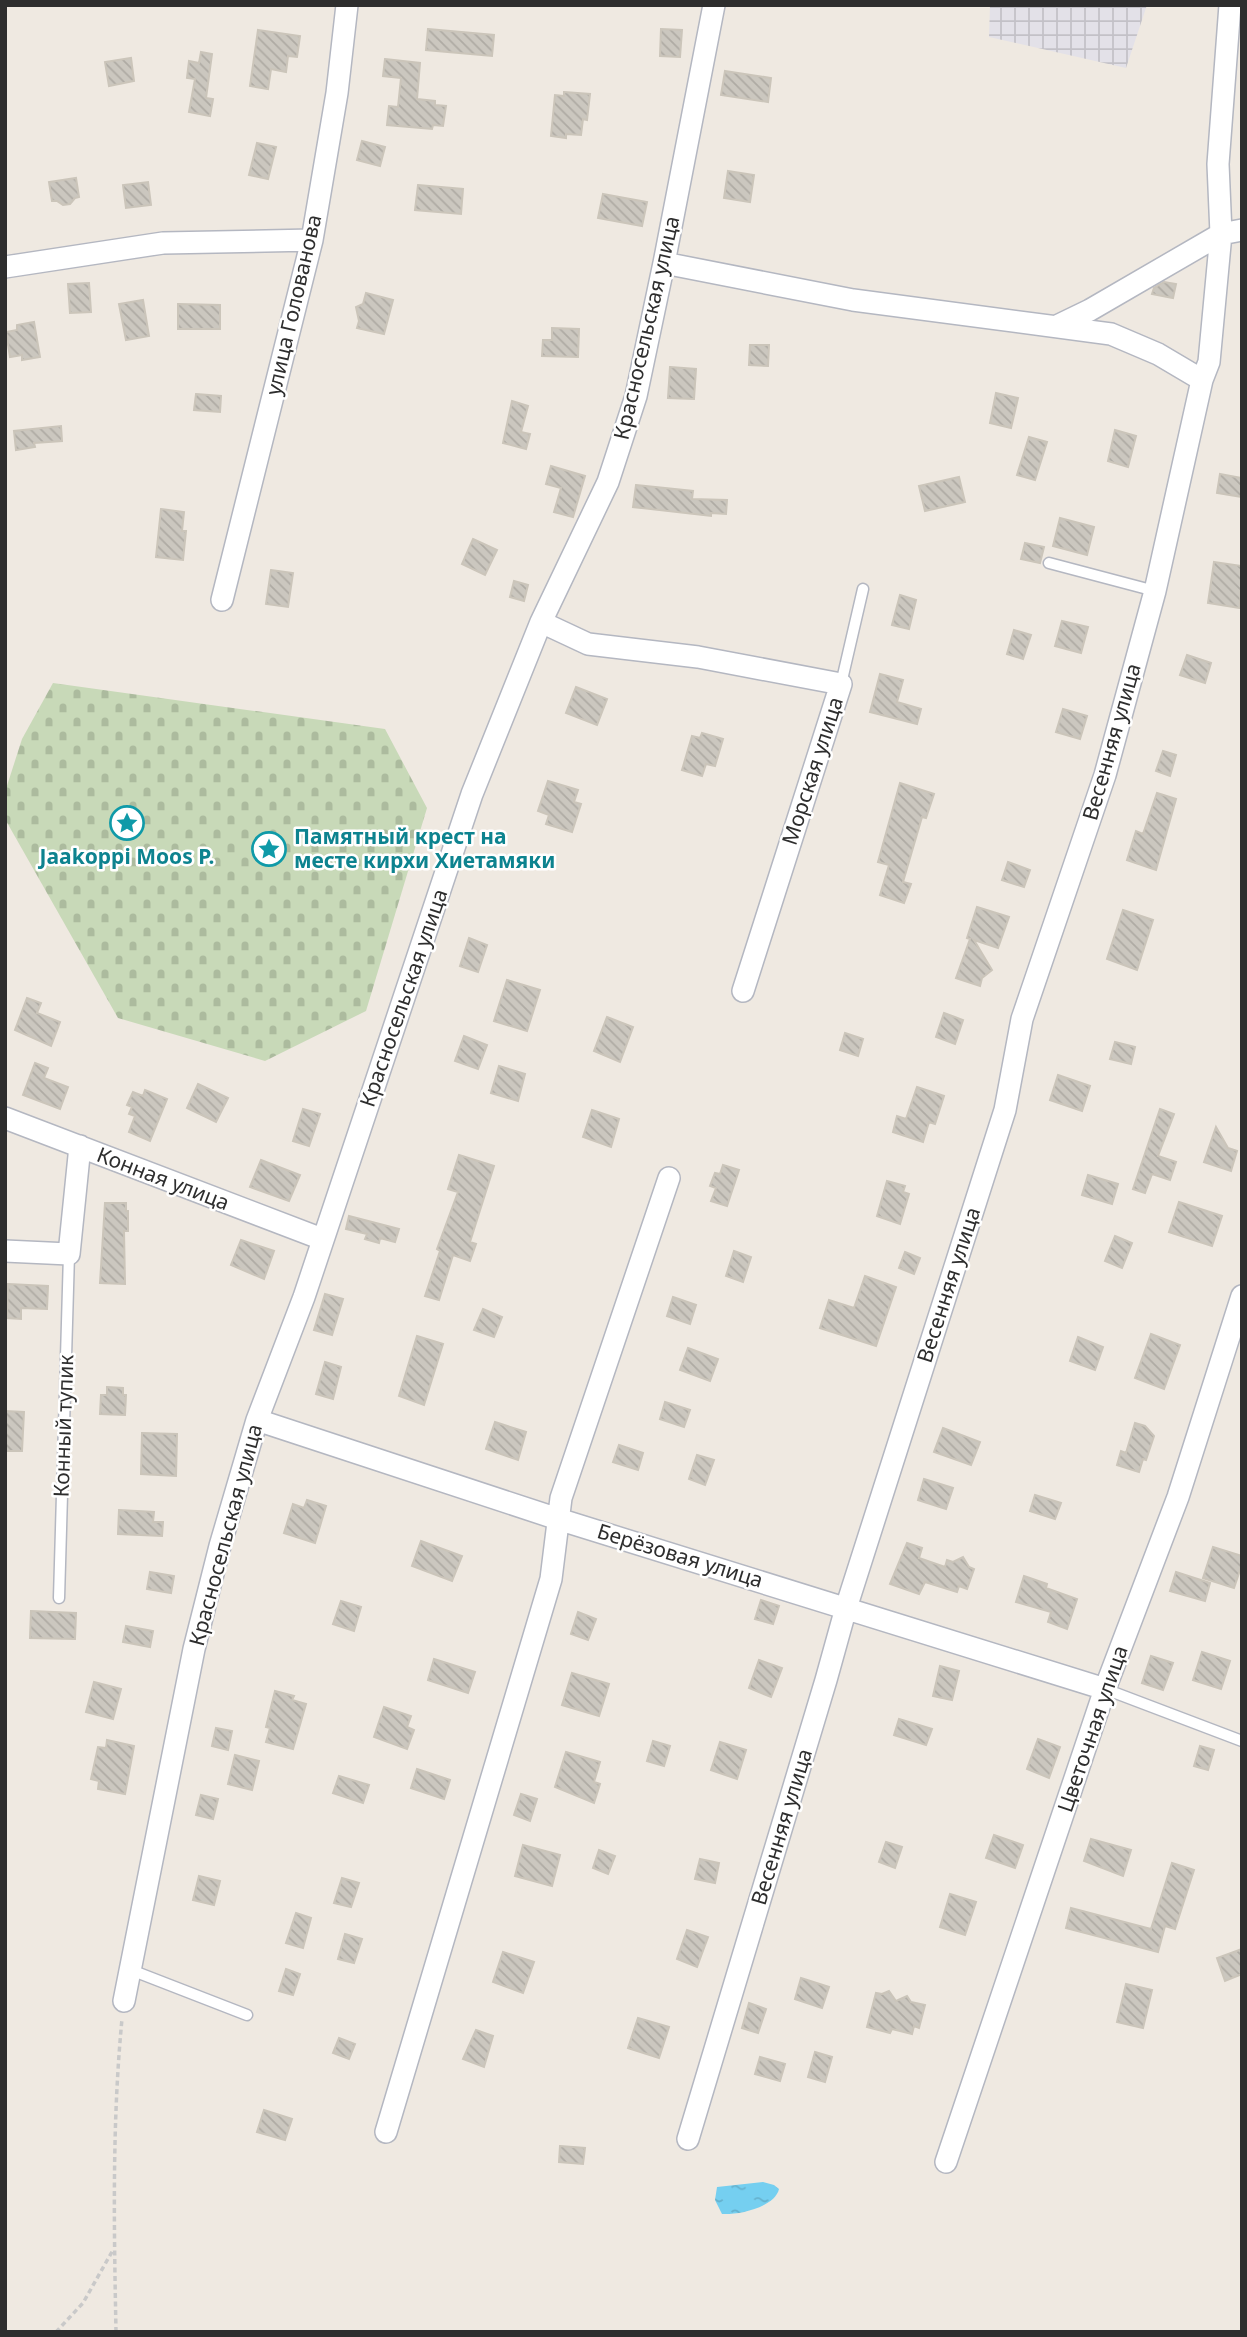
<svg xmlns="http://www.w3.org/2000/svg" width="1247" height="2337" font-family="'Noto Sans',sans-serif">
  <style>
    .industrial { fill: url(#industrial-grid) }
    .cemetery { fill: url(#cemetery-stones) }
    .water { fill: url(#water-ripples) }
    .building { fill: url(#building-back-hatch); stroke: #cbc5ba; stroke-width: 2 }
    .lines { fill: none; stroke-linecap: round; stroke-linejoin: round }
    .service-casing { stroke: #b4b7c1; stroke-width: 13 }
    .minor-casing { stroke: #b4b7c1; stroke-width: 24 }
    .path { stroke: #c9c9c9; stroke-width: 3.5; stroke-dasharray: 5 3.5; stroke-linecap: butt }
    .service { stroke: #fff; stroke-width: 10 }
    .minor { stroke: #fff; stroke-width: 21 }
    .labels { text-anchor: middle; stroke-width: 5; stroke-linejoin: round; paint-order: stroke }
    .street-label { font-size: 21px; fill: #2e2e2e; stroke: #fff }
    .culture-label { font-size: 21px; font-weight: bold; fill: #0d838f; stroke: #fff; text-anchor: start }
  </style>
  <defs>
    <pattern id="industrial-grid" width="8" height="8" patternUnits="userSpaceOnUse" patternTransform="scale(1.75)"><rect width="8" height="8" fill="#e3e1e8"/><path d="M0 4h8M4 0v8" fill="none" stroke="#c3c1c7"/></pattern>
    <pattern id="cemetery-stones" width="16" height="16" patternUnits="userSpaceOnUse" patternTransform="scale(1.75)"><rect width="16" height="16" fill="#c8d9b8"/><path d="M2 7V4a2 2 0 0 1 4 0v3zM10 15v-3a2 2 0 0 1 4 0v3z" fill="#acbb9e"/></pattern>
    <pattern id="water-ripples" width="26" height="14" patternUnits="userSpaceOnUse" patternTransform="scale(1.75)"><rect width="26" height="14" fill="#75cff0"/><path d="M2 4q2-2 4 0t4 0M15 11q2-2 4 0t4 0" fill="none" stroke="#66b2ce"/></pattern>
    <pattern id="building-back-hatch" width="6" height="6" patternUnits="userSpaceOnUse" patternTransform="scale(1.75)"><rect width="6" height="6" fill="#cbc7bf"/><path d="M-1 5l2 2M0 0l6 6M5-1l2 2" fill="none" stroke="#afaba4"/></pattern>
  </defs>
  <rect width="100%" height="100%" fill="#efe9e1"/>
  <path class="industrial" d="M990 5H1147L1126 68 989 37Z"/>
  <path class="cemetery" d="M53 683 385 729 427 808 366 1011 265 1061 118 1018 5 819V792L22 739Z"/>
  <path class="water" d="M763 2182 774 2185 779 2189C775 2207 739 2215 722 2214L715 2200 717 2187Z"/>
  <path class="building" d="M428 29 494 35 492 56 426 50Z
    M661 29 682 30 680 57 660 56Z
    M258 30 300 36 297 57 288 56 286 72 271 69 268 89 250 86Z
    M201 52 212 54 206 98 213 99 210 116 189 112 195 79 187 78 189 61 199 63Z
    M131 58 134 81 109 86 105 62Z
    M385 59 420 63 417 99 435 101V105L446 106 443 126 433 125 432 129 387 125 389 106 398 107 401 78 383 76Z
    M725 71 771 78 768 102 721 95Z
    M564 92 590 94 587 120 583 119 581 135 566 134V138L551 136 555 95 564 96Z
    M362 141 385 147 380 166 357 160Z
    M257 143 276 147 268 179 249 175Z
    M728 171 754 175 750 202 724 198Z
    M76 178 79 197 75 198 70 204 63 205 57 201H52L49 182Z
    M148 182 151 205 126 208 123 185Z
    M418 185 463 189 461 214 415 210Z
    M603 194 647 202 642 226 598 218Z
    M1164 282 1176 284 1173 298 1152 294 1154 288Z
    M89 283 91 312 70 313 68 284Z
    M366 293 393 300 384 334 357 328 359 321 356 307 363 304Z
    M143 300 149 336 126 340 119 304Z
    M178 304 220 305V329H178Z
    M34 322 40 357 22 360V355L10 357 6 332 17 330V325Z
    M552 328 579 329 578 357 542 356 543 340H552Z
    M750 345H769L768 366 749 365Z
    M670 367 696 369 694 399 668 398Z
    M996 393 1018 398 1011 428 990 423Z
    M196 394 221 396 220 412 194 410Z
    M512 401 528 406 521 432 530 434 526 449 503 443Z
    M61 426 62 441 34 443 35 447 16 450 14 431Z
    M1115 430 1136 436 1128 467 1108 461Z
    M1029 437 1047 442 1035 480 1017 475Z
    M551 466 585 476 573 517 554 512 561 488 546 484Z
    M1220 474 1242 478V497L1217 493Z
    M959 477 965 502 925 511 919 486Z
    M636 485 693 491 692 499 727 500 726 514 711 513V516L633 507Z
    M161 509 184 512 182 531H186L183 560 156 557Z
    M1060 518 1094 527 1087 555 1053 546Z
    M473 539 497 550 485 575 462 564Z
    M1025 543 1044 547 1040 563 1021 559Z
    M1214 562 1242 566 1240 608 1208 603Z
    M271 570 293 573 288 607 266 604Z
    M514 581 528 585 524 601 510 597Z
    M900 595 916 600 909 629 892 625Z
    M1062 621 1088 627 1081 653 1055 646Z
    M1014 630 1031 635 1023 659 1007 654Z
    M1187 655 1211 663 1205 683 1180 675Z
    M880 674 903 680 897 702 921 709 917 724 870 712Z
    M576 687 607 699 597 725 566 713Z
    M1063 709 1087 716 1080 739 1056 732Z
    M702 733 723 739 715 766 706 764 702 776 682 770 692 736 700 738Z
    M1163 751 1176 755 1170 776 1156 771Z
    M548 781 578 790 574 802 581 804 572 832 546 824 549 815 538 811Z
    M900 783 934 794 926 818 922 817 903 882 911 884 904 903 880 895 889 865 878 862Z
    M1157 793 1176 799 1156 870 1127 860 1136 831 1143 834Z
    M1008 862 1030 870 1024 887 1002 880Z
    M977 907 1009 917 998 948 974 940 992 970 982 978 980 986 956 978 970 939 967 938Z
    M1123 910 1153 920 1137 970 1107 959Z
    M469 938 487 945 478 972 460 966Z
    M507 980 540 990 527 1031 494 1021Z
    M27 998 41 1003 37 1013 60 1022 51 1046 15 1030Z
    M944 1013 963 1020 955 1044 936 1037Z
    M607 1017 633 1027 620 1062 594 1051Z
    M845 1033 863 1039 858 1056 840 1050Z
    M464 1036 487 1045 478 1069 455 1061Z
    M1115 1042 1135 1047 1131 1064 1110 1059Z
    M35 1063 48 1068 44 1078 68 1087 60 1109 23 1095Z
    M499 1066 525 1074 518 1101 491 1093Z
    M1058 1075 1090 1086 1082 1111 1050 1100Z
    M198 1084 228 1098 216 1122 187 1108Z
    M917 1087 944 1096 935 1124 929 1122 923 1142 893 1132 897 1116 906 1119Z
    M145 1090 167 1099 150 1141 129 1132 135 1116 129 1114 132 1107 127 1105 133 1092 143 1096Z
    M303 1109 320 1114 309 1146 293 1141Z
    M1160 1109 1174 1114 1158 1156 1176 1162 1170 1180 1152 1174 1145 1193 1133 1189Z
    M592 1110 619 1119 611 1147 583 1137Z
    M1216 1127 1228 1148 1237 1151 1231 1171 1204 1162Z
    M459 1155 494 1166 470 1242 476 1244 470 1261 453 1255 439 1300 425 1296 440 1251 437 1249 458 1192 448 1189Z
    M261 1160 300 1175 289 1201 250 1187Z
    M723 1165 739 1170 727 1206 711 1201 716 1188 710 1186 715 1173 720 1174Z
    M1088 1175 1118 1184 1112 1204 1082 1195Z
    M887 1181 905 1186 903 1192 909 1194 900 1224 877 1216Z
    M1179 1202 1222 1216 1212 1246 1169 1232Z
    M105 1203H126V1211H128V1231H124L125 1284 100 1283Z
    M349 1216 399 1229 395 1242 380 1238 379 1243 365 1239 367 1234 346 1229Z
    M1115 1236 1132 1243 1122 1268 1105 1261Z
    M241 1240 274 1251 264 1279 231 1265Z
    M734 1251 751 1257 743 1282 726 1276Z
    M905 1252 920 1258 914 1274 899 1268Z
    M865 1276 896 1287 876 1346 820 1328 829 1300 854 1308Z
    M8 1284 48 1286 47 1309 21 1308V1319L7 1318Z
    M325 1294 343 1299 332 1335 314 1330Z
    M673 1297 696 1305 690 1324 667 1316Z
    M483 1309 502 1317 494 1337 474 1330Z
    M1151 1334 1180 1345 1164 1389 1135 1378Z
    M417 1336 443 1344 424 1405 399 1396Z
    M1078 1337 1103 1347 1095 1370 1070 1361Z
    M688 1348 718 1359 710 1381 680 1370Z
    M325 1362 341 1367 333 1399 316 1394Z
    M107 1387 123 1388V1395H126L125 1415 100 1414 101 1395H107Z
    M665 1402 690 1410 684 1427 660 1419Z
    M5 1411 24 1412 22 1451H5Z
    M495 1422 526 1432 518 1460 486 1449Z
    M1135 1423 1145 1426 1154 1436 1146 1460 1143 1459 1139 1472 1117 1465 1121 1451 1126 1453Z
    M943 1428 980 1442 971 1465 934 1452Z
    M142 1433 177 1434 176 1476 141 1474Z
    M619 1445 643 1453 638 1470 613 1462Z
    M697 1455 714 1460 705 1485 689 1479Z
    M924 1479 953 1488 946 1509 918 1500Z
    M1035 1495 1061 1503 1055 1519 1030 1511Z
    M307 1500 326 1506 315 1543 284 1533 293 1504 304 1508Z
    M119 1510 154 1512 153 1522H163L162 1536 118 1534Z
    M421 1541 462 1556 452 1581 412 1566Z
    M907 1543 922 1548 919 1558 945 1567 947 1560 953 1562 963 1557 969 1567 974 1569 967 1589 959 1586 957 1592 925 1582 919 1594 890 1584Z
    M1213 1547 1242 1556V1564L1234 1588 1203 1578Z
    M150 1572 174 1576 171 1593 147 1589Z
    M1176 1572 1210 1583 1205 1601 1170 1591Z
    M1024 1576 1047 1584 1046 1588 1077 1599 1067 1629 1048 1622 1051 1612 1016 1602Z
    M761 1600 779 1606 773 1624 755 1619Z
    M341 1601 361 1607 354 1631 333 1624Z
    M31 1611 76 1613 75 1639 30 1638Z
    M578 1612 596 1619 588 1640 571 1634Z
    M126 1626 153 1631 150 1647 123 1642Z
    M1202 1652 1230 1661 1221 1689 1193 1680Z
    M1151 1656 1173 1663 1163 1690 1142 1683Z
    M434 1659 475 1672 468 1693 428 1680Z
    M759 1660 782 1668 771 1697 749 1688Z
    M940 1666 959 1671 952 1700 933 1696Z
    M572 1673 609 1684 599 1716 562 1705Z
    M94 1682 121 1689 113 1719 86 1712Z
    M275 1691 294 1696 292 1700 306 1704 293 1749 266 1742 270 1728 266 1727Z
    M384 1707 411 1716 407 1727 414 1730 407 1749 374 1737Z
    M899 1719 932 1729 926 1745 894 1735Z
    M216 1728 232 1731 228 1750 212 1746Z
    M1038 1739 1060 1747 1049 1778 1027 1769Z
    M107 1740 134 1746 125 1794 98 1789 99 1781 91 1779 98 1747 106 1748Z
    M653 1741 670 1746 664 1766 647 1761Z
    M720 1742 746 1750 737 1779 711 1770Z
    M1200 1746 1214 1750 1208 1770 1194 1766Z
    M566 1752 600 1762 594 1782 600 1784 594 1803 555 1787Z
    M235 1755 259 1761 252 1790 228 1784Z
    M417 1769 450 1780 444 1799 411 1788Z
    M339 1776 369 1785 363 1803 333 1793Z
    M521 1794 537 1799 530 1821 514 1815Z
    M201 1795 218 1799 213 1819 196 1815Z
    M994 1835 1023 1845 1015 1868 986 1858Z
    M1091 1839 1131 1850 1123 1876 1084 1861Z
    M886 1842 902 1847 895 1868 879 1862Z
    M523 1845 560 1855 552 1886 515 1876Z
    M599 1850 615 1856 608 1874 593 1868Z
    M700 1859 719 1863 715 1883 695 1879Z
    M1172 1863 1194 1870 1175 1929 1165 1926 1158 1952 1066 1928 1071 1908 1151 1929Z
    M199 1876 220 1881 214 1905 193 1900Z
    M342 1878 359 1883 351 1907 334 1903Z
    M950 1894 976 1902 965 1935 940 1927Z
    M296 1913 311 1918 303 1948 286 1943Z
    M687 1930 708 1937 697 1967 677 1959Z
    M345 1934 362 1939 354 1963 338 1959Z
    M1242 1949V1974L1225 1981 1217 1958Z
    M503 1952 534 1962 523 1993 493 1982Z
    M286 1969 300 1974 293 1995 279 1991Z
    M801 1978 829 1987 822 2008 795 1999Z
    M1126 1984 1152 1990 1143 2028 1117 2022Z
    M889 1991 896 2001 907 1996 911 2002 925 2005 919 2028 914 2026 912 2034 892 2029 890 2033 867 2027 876 1993 882 1994Z
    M749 2003 766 2009 758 2033 742 2028Z
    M638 2018 669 2027 659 2058 628 2048Z
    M476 2030 493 2036 484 2067 463 2059Z
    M339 2038 355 2044 349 2059 333 2053Z
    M815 2052 832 2057 825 2082 808 2077Z
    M760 2057 785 2064 780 2081 755 2074Z
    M264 2110 292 2119 285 2140 257 2132Z
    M560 2146 585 2148 583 2164 559 2162Z"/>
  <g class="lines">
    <g class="service-casing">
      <path id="service" d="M1049 563 1155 591
        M841 684 863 589
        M59 1598 69 1254
        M1105 1689 1242 1741
        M131 1970 247 2015"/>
    </g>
    <g class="minor-casing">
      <path id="minor" d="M664 263 853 300 1111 334 1158 354 1202 380 1155 591 1105 775 1022 1019 1005 1110 846 1608 826 1680 688 2139
        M5 267 163 243 312 240
        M1059 325 1090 310 1221 234 1242 230
        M1202 380 1209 362 1221 234 1218 164 1230 5
        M222 600 312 240 337 93 347 5
        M541 622 588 644 698 657 841 684 743 991
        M5 1118 322 1239
        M5 1251 69 1254 80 1146
        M257 1420 558 1519 1105 1689
        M124 2001 194 1649 220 1546 257 1420 304 1297 472 794 541 622 608 482 636 396 664 263 714 5
        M386 2132 551 1579 561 1498 669 1178
        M946 2162 1105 1689 1178 1497 1242 1296"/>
    </g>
    <path class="path" d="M56 2332 83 2303 113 2250
      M116 2332C114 2227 112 2123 122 2019"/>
    <use href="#service" class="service"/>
    <use href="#minor" class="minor"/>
  </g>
  <defs>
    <g id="sight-ring" transform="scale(1.75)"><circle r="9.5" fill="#fff" stroke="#0f9aa8" stroke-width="1.5"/><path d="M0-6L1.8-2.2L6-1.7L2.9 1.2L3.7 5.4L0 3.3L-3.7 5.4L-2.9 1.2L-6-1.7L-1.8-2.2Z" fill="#0f9aa8"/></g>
  </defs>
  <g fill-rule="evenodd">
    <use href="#sight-ring" x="127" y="823"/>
    <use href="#sight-ring" x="269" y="849"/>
  </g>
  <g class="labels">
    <g class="street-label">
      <text transform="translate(294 305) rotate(-77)" y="7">улица Голованова</text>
      <text transform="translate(647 328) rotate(-77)" y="7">Красносельская улица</text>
      <text transform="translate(1112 742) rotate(-74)" y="7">Весенняя улица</text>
      <text transform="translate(813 771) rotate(-72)" y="7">Морская улица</text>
      <text transform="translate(404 998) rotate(-71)" y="7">Красносельская улица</text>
      <text transform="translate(163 1179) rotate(21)" y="7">Конная улица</text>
      <text transform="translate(949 1285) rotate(-72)" y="7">Весенняя улица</text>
      <text transform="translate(64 1426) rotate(-88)" y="7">Конный тупик</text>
      <text transform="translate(226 1535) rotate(-75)" y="7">Красносельская улица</text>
      <text transform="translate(680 1556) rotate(17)" y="7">Берёзовая улица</text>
      <text transform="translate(1093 1729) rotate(-71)" y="7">Цветочная улица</text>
      <text transform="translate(782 1827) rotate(-73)" y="7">Весенняя улица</text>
    </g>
    <g class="culture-label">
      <text x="294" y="844">Памятный крест на<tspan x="294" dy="24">месте кирхи Хиетамяки</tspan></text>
      <text x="127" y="864" text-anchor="middle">Jaakoppi Moos P.</text>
    </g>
  </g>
  <rect width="1247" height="2337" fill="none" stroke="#2e2e2e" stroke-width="14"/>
</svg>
